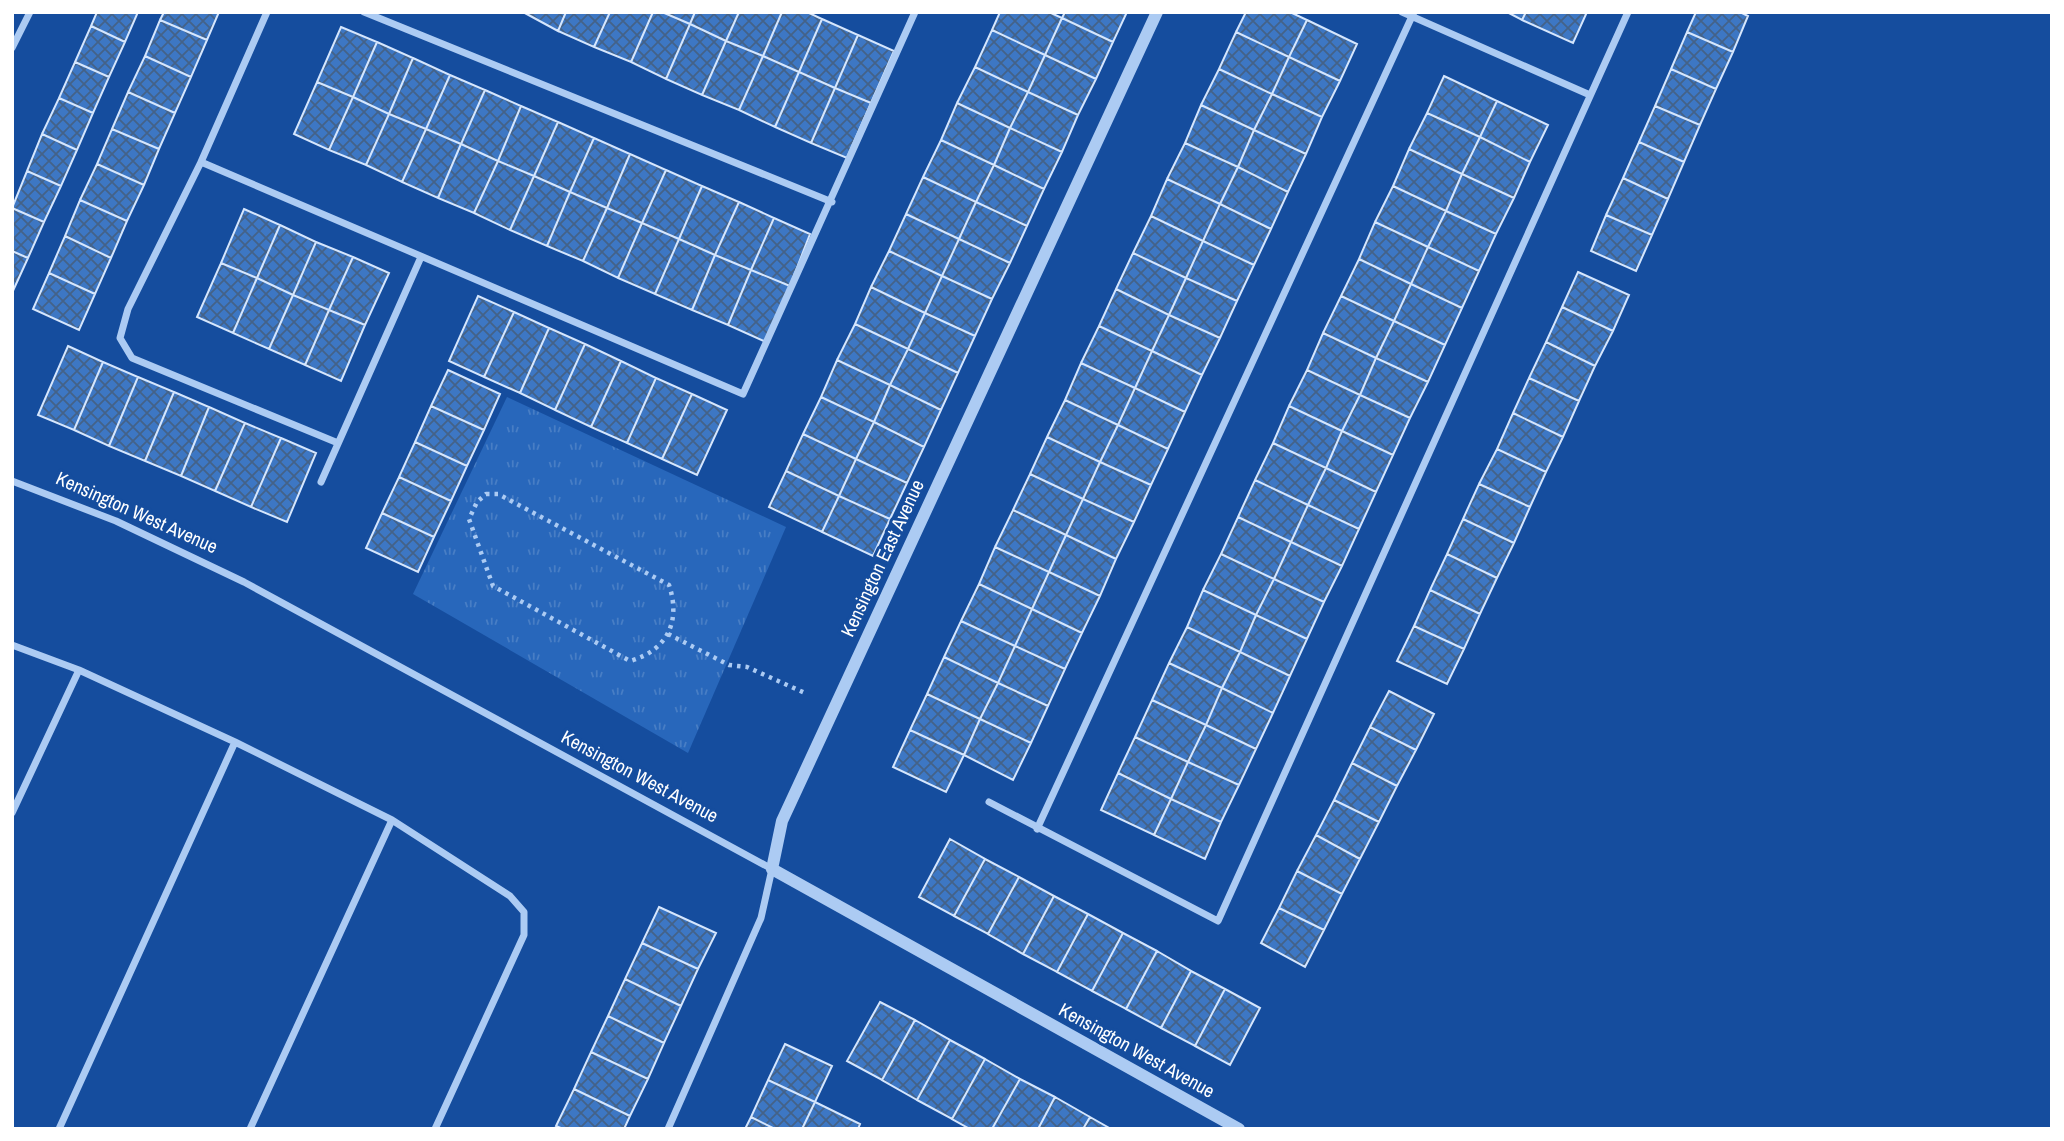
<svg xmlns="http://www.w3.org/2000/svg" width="2064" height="1141" font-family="'Archivo Narrow',sans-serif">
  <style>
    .park { fill: url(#park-tufts) }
    .building { fill: url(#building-cross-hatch); stroke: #d5e6fd; stroke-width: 2 }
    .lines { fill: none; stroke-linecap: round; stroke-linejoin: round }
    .path { stroke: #accbf3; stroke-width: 4.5; stroke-dasharray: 3.5 5; stroke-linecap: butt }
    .minor { stroke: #accbf3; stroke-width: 7 }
    .tertiary { stroke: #accbf3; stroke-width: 12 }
    .labels { text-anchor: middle; stroke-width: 6; stroke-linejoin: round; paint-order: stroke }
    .street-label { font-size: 19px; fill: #fff; stroke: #154d9e }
  </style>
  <defs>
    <pattern id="park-tufts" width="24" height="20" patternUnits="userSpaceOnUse" patternTransform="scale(1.75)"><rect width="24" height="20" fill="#2867bb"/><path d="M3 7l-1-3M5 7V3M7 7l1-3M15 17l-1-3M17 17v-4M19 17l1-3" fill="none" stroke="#487ec5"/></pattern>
    <pattern id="building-cross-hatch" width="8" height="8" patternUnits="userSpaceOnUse" patternTransform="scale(1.75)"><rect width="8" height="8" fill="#3d77c4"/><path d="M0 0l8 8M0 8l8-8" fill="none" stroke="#446288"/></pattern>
  </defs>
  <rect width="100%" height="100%" fill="#154d9e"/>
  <path class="park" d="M507 397 786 527 688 753 413 594Z"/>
  <path class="building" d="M97 12H138L125 42 91 26Z
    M164 12H219L207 40 160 20Z
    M523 12H566L558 31Z
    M566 12H610L594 47 558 31Z
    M610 12H653L631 62 594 47Z
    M653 12H662L690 24 666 79 631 62Z
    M662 12H695L690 24Z
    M695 12H739L726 41 690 24Z
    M739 12H782L763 56 726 41Z
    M782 12H807L822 19 799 72 763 56Z
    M1000 12H1049L1062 18 1045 55 992 30Z
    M1065 12H1127L1113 42 1062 18Z
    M1246 12H1290L1307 20 1289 57 1236 32Z
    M1507 12H1526L1522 20Z
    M1526 12H1587L1573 43 1522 20Z
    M1696 12H1740L1748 16 1733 52 1687 32Z
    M1062 18 1113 42 1096 79 1045 55Z
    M822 19 858 35 835 88 799 72Z
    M160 20 207 40 191 77 145 56Z
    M1307 20 1357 44 1340 81 1289 57Z
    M690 24 726 41 702 95 666 79Z
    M91 26 125 42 109 77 75 62Z
    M341 27 377 42 353 97 317 82Z
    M992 30 1045 55 1028 92 975 67Z
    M1236 32 1289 57 1272 94 1219 69Z
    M1687 32 1733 52 1716 89 1671 69Z
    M858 35 894 51 871 103 835 88Z
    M726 41 763 56 739 110 702 95Z
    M377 42 413 58 389 114 353 97Z
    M1045 55 1096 79 1078 115 1028 92Z
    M145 56 191 77 175 113 128 92Z
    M763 56 799 72 775 127 739 110Z
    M1289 57 1340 81 1322 117 1272 94Z
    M413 58 450 75 426 129 389 114Z
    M75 62 109 77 93 113 59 98Z
    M975 67 1028 92 1010 128 957 103Z
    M1219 69 1272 94 1254 130 1201 105Z
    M1671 69 1716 89 1700 125 1655 106Z
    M799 72 835 88 811 143 775 127Z
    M450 75 485 90 461 144 426 129Z
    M1444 76 1497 101 1480 137 1427 113Z
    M317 82 353 97 329 150 294 134Z
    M835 88 871 103 847 158 811 143Z
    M485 90 521 106 498 161 461 144Z
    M128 92 175 113 159 149 112 129Z
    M1028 92 1078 115 1062 152 1010 128Z
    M1272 94 1322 117 1306 154 1254 130Z
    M353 97 389 114 366 165 329 150Z
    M59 98 93 113 77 150 42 134Z
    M1497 101 1548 125 1530 162 1480 137Z
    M957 103 1010 128 994 165 941 140Z
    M1201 105 1254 130 1238 167 1185 143Z
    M521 106 558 122 534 176 498 161Z
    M1655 106 1700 125 1684 162 1639 142Z
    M1427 113 1480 137 1462 174 1409 149Z
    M389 114 426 129 402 182 366 165Z
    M558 122 594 138 570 192 534 176Z
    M1010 128 1062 152 1044 189 994 165Z
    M112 129 159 149 144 185 97 164Z
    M426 129 461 144 438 198 402 182Z
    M1254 130 1306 154 1288 192 1238 167Z
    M42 134 77 150 61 186 27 171Z
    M1480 137 1530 162 1514 198 1462 174Z
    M594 138 630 154 607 208 570 192Z
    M941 140 994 165 976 202 923 177Z
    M1639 142 1684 162 1668 199 1623 178Z
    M1185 143 1238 167 1220 204 1167 179Z
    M461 144 498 161 474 213 438 198Z
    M1409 149 1462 174 1446 211 1393 186Z
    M630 154 666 170 642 223 607 208Z
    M498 161 534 176 510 230 474 213Z
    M97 164 144 185 127 221 80 200Z
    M994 165 1044 189 1027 226 976 202Z
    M1238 167 1288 192 1271 229 1220 204Z
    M666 170 702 186 679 239 642 223Z
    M27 171 61 186 44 222 12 208Z
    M1462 174 1514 198 1496 234 1446 211Z
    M534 176 570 192 547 246 510 230Z
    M923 177 976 202 959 239 906 214Z
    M1623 178 1668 199 1652 235 1606 215Z
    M1167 179 1220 204 1203 241 1151 216Z
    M702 186 739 202 715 255 679 239Z
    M1393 186 1446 211 1428 247 1375 222Z
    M570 192 607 208 583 261 547 246Z
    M80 200 127 221 111 258 65 236Z
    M739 202 774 218 751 270 715 255Z
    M976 202 1027 226 1010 263 959 239Z
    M1220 204 1271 229 1254 265 1203 241Z
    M12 208 44 222 28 258 12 251Z
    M607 208 642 223 618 278 583 261Z
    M244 209 280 225 257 278 221 263Z
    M1446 211 1496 234 1479 271 1428 247Z
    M906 214 959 239 942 276 889 251Z
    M1606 215 1652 235 1636 271 1591 251Z
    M1151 216 1203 241 1186 278 1133 253Z
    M774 218 810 234 790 286 751 270Z
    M1375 222 1428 247 1411 284 1359 259Z
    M642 223 679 239 655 294 618 278Z
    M280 225 316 242 293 295 257 278Z
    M65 236 111 258 95 294 49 273Z
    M679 239 715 255 692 310 655 294Z
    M959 239 1010 263 992 299 942 276Z
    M1203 241 1254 265 1237 301 1186 278Z
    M316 242 353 257 329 310 293 295Z
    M1428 247 1479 271 1462 308 1411 284Z
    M12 251 28 258 12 293Z
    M889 251 942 276 925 313 871 287Z
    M1133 253 1186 278 1169 315 1116 289Z
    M715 255 751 270 728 325 692 310Z
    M353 257 389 273 365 325 329 310Z
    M1359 259 1411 284 1394 321 1341 296Z
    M221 263 257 278 233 333 197 317Z
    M751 270 790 286 766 342 728 325Z
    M1578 272 1629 295 1613 331 1562 307Z
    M49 273 95 294 79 330 33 309Z
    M942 276 992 299 975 336 925 313Z
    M257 278 293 295 269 349 233 333Z
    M1186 278 1237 301 1220 338 1169 315Z
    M1411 284 1462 308 1445 345 1394 321Z
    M871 287 925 313 908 349 855 324Z
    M1116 289 1169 315 1152 351 1099 326Z
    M293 295 329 310 305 365 269 349Z
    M478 296 514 312 484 377 449 361Z
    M1341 296 1394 321 1376 358 1323 333Z
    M1562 307 1613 331 1595 366 1546 342Z
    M329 310 365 325 341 381 305 365Z
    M514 312 549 328 520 393 484 377Z
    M925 313 975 336 958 373 908 349Z
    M1169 315 1220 338 1202 375 1152 351Z
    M1394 321 1445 345 1428 382 1376 358Z
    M855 324 908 349 890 385 837 360Z
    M1099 326 1152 351 1135 388 1081 363Z
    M549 328 585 344 555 410 520 393Z
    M1323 333 1376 358 1360 395 1307 370Z
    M1546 342 1595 366 1579 401 1529 378Z
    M585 344 621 361 591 427 555 410Z
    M68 346 103 362 74 430 38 415Z
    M908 349 958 373 941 410 890 385Z
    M1152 351 1202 375 1185 412 1135 388Z
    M1376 358 1428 382 1410 418 1360 395Z
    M837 360 890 385 874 422 821 397Z
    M621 361 656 378 627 443 591 427Z
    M103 362 138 377 109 446 74 430Z
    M1081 363 1135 388 1118 425 1065 400Z
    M448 370 500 394 484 430 431 406Z
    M1307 370 1360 395 1342 431 1289 406Z
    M138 377 174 392 145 461 109 446Z
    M656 378 692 394 662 459 627 443Z
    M1529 378 1579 401 1563 437 1513 413Z
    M890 385 941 410 924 447 874 422Z
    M1135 388 1185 412 1168 449 1118 425Z
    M174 392 209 407 181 476 145 461Z
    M692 394 727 410 697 475 662 459Z
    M1360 395 1410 418 1393 455 1342 431Z
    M821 397 874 422 856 459 803 434Z
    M1065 400 1118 425 1100 462 1047 437Z
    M431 406 484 430 467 466 415 442Z
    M1289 406 1342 431 1326 468 1273 443Z
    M209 407 245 423 215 491 181 476Z
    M1513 413 1563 437 1546 472 1497 449Z
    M874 422 924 447 907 483 856 459Z
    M245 423 281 438 251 507 215 491Z
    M1118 425 1168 449 1151 485 1100 462Z
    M1342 431 1393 455 1376 492 1326 468Z
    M803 434 856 459 839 496 786 471Z
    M1047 437 1100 462 1083 499 1030 474Z
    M281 438 316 453 287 522 251 507Z
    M415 442 467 466 451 501 399 477Z
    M1273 443 1326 468 1308 505 1255 480Z
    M1497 449 1546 472 1530 507 1479 484Z
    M856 459 907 483 890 519 839 496Z
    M1100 462 1151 485 1134 522 1083 499Z
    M1326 468 1376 492 1359 529 1308 505Z
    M786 471 839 496 822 532 769 507Z
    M1030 474 1083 499 1066 535 1013 510Z
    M399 477 451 501 434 537 382 513Z
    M1255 480 1308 505 1291 542 1238 517Z
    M1479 484 1530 507 1514 543 1463 519Z
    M839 496 890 519 873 556 822 532Z
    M1083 499 1134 522 1116 559 1066 535Z
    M1308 505 1359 529 1342 566 1291 542Z
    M1013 510 1066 535 1049 572 995 547Z
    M382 513 434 537 418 572 366 548Z
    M1238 517 1291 542 1274 579 1221 554Z
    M1463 519 1514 543 1497 578 1447 554Z
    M1066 535 1116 559 1100 596 1049 572Z
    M1291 542 1342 566 1324 602 1274 579Z
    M995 547 1049 572 1032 609 979 584Z
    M1221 554 1274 579 1256 615 1203 590Z
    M1447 554 1497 578 1480 614 1430 590Z
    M1049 572 1100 596 1082 633 1032 609Z
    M1274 579 1324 602 1307 639 1256 615Z
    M979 584 1032 609 1015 646 961 621Z
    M1203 590 1256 615 1240 652 1187 627Z
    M1430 590 1480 614 1464 649 1414 626Z
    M1032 609 1082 633 1065 669 1015 646Z
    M1256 615 1307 639 1290 676 1240 652Z
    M961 621 1015 646 998 683 944 657Z
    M1414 626 1464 649 1447 684 1397 661Z
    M1187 627 1240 652 1222 688 1169 663Z
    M1015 646 1065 669 1048 706 998 683Z
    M1240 652 1290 676 1273 713 1222 688Z
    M944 657 998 683 980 719 927 694Z
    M1169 663 1222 688 1206 725 1152 700Z
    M998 683 1048 706 1031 743 980 719Z
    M1222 688 1273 713 1256 749 1206 725Z
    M1389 691 1434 714 1416 750 1370 727Z
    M927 694 980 719 964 755 910 730Z
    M1152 700 1206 725 1188 762 1135 737Z
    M980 719 1031 743 1013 780 964 755Z
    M1206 725 1256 749 1239 785 1188 762Z
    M1370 727 1416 750 1397 786 1352 763Z
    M910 730 964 755 946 792 893 767Z
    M1135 737 1188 762 1171 799 1118 773Z
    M1188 762 1239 785 1221 822 1171 799Z
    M1352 763 1397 786 1379 822 1334 800Z
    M1118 773 1171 799 1154 835 1101 810Z
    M1171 799 1221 822 1205 859 1154 835Z
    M1334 800 1379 822 1360 859 1316 835Z
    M1316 835 1360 859 1342 894 1297 871Z
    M950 839 985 859 954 916 919 897Z
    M985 859 1019 877 988 934 954 916Z
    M1297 871 1342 894 1324 930 1279 908Z
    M1019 877 1054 896 1023 954 988 934Z
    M1054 896 1088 914 1057 972 1023 954Z
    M659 907 716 933 698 969 642 943Z
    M1279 908 1324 930 1305 967 1261 943Z
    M1088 914 1123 933 1092 991 1057 972Z
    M1123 933 1157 951 1126 1009 1092 991Z
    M642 943 698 969 681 1006 625 979Z
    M1157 951 1191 971 1161 1028 1126 1009Z
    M1191 971 1225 989 1195 1046 1161 1028Z
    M625 979 681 1006 664 1043 608 1016Z
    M1225 989 1260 1008 1230 1065 1195 1046Z
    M880 1002 915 1020 882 1080 847 1061Z
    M608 1016 664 1043 648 1079 591 1052Z
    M915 1020 950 1040 917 1100 882 1080Z
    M950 1040 985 1059 952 1119 917 1100Z
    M785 1044 832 1066 815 1102 768 1080Z
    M591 1052 648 1079 630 1116 574 1089Z
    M985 1059 1020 1079 992 1129H970L952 1119Z
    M1020 1079 1055 1097 1038 1129H992Z
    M768 1080 815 1102 802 1129H775L751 1117Z
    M574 1089 630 1116 624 1129H563L556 1126Z
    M1055 1097 1090 1117 1083 1129H1038Z
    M815 1102 860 1124 858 1129H802Z
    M751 1117 775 1129H745Z
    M1090 1117 1111 1129H1083Z"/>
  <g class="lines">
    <path class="path" d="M486 494H498L669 585C681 621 668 650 630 661L493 586 469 519 477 502Z
      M668 634 729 665 747 667 805 693"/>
    <path class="minor" d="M267 12 201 162 128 309 120 338 132 358 338 443
      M364 12 832 202
      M1402 12 1590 95
      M12 48 30 12
      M201 162 743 394 915 12
      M12 481 116 521 244 582 772 869 761 918 668 1129
      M321 482 421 257
      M12 645 79 670 235 742 392 820 510 896 524 912V935L435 1129
      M989 802 1218 921 1628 12
      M12 813 79 670
      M1037 829 1414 12
      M59 1129 235 742
      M250 1129 392 820"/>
    <path class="tertiary" d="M1157 12 782 821 772 869 1239 1129"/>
  </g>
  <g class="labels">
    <g class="street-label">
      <text transform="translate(137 512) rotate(24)" y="7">Kensington West Avenue</text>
      <text transform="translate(882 558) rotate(-65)" y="7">Kensington East Avenue</text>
      <text transform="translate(640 776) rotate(28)" y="7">Kensington West Avenue</text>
      <text transform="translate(1137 1050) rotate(29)" y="7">Kensington West Avenue</text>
    </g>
  </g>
  <rect width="2064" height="1141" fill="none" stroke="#ffffff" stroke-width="28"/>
</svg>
